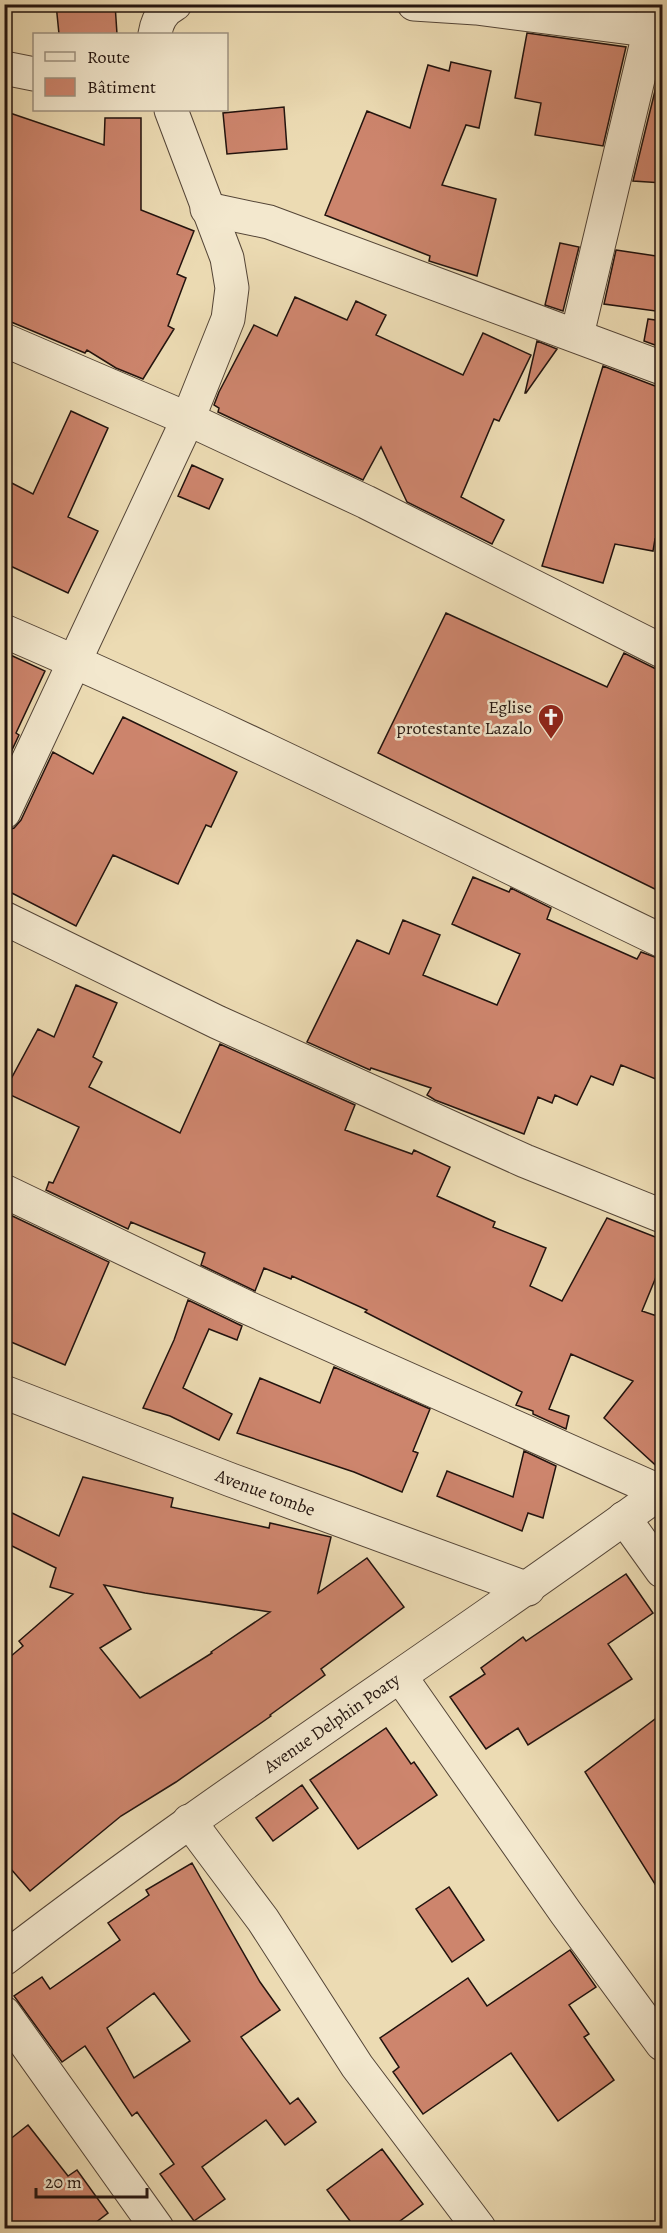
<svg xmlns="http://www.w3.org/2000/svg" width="667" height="2233" font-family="Alegreya,serif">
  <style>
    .building { fill: #cd856d; stroke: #22130e; stroke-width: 1.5; fill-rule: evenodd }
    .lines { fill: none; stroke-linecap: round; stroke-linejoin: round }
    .street-casing { stroke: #544537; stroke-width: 35 }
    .street { stroke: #f3e8ce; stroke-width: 33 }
    .labels { text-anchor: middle; stroke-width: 5; stroke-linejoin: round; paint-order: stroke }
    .poi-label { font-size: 18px; fill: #22130e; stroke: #f3e8ce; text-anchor: end }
    .street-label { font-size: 18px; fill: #22130e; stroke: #f3e8ce }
  </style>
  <rect width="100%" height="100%" fill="#ecdbb3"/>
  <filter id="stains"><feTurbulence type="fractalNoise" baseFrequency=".00333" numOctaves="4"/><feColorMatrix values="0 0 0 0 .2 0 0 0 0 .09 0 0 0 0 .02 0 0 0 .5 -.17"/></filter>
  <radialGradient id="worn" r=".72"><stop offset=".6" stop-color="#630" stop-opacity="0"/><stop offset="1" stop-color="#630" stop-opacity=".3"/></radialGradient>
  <path class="building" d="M56 4H115L117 34H59Z
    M527 33 626 47 603 146 535 135 541 103 515 98Z
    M663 58V183L633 181Z
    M451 62 491 71 479 128 466 125 442 185 496 199 477 276 429 261 430 256 325 215 367 111 410 128 428 65 449 71Z
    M284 107 287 149 227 154 223 113Z
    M4 111 104 145 105 118H141V210L194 231 177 274 186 278 168 326 174 329 143 379 116 368 87 350 85 353 4 319Z
    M560 243 579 247 563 311 545 305Z
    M616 250 663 257V312L604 304Z
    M295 297 347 320 356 301 386 315 376 335 463 375 483 333 531 355 499 421 494 419 461 497 504 520 492 544 407 502 381 447 363 480 218 412 219 408 214 405 219 392 254 325 277 336Z
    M648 319 663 321V348L644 341Z
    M537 341 557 349 526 393H525Z
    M603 366 655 386H663V542L655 539 653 551 615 544 603 583 542 566Z
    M71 411 108 428 68 517 98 531 68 593 4 563V479L33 494Z
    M192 465 223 479 209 509 178 496Z
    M446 613 607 687 624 653 654 668 663 670V893L378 753Z
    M4 652 45 671 16 733 19 735 4 767Z
    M123 717 237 772 211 827 206 825 178 884 113 855 76 926 4 889V831L14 828 21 820 53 752 93 774Z
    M473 877 509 892 511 888 551 908 547 919 637 959 641 952 663 960V1082L621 1065 613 1085 591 1076 577 1105 555 1095 552 1103 538 1097 524 1134 435 1100 427 1095 431 1088 371 1068 370 1070 307 1042 357 940 389 954 403 920 440 935 423 975 497 1005 520 954 452 924Z
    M76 985 117 1003 93 1057 102 1062 89 1087 180 1133 220 1044 355 1105 345 1130 412 1154 414 1150 450 1167 437 1196 495 1222 493 1227 546 1248 530 1286 562 1301 607 1218 663 1240V1260L642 1311 663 1318V1472L604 1418 633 1381 571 1354 549 1409 569 1416 566 1429 533 1414V1411L516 1405 522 1392 365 1312 367 1310 292 1276 291 1279 264 1268 255 1291 201 1265 205 1253 131 1222 128 1229 46 1190 49 1182 53 1183 79 1127 4 1092 38 1029 54 1037Z
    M4 1212 109 1262 65 1365 4 1339Z
    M188 1300 242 1326 237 1340 209 1329 183 1388 232 1414 219 1440 170 1416 143 1408 174 1340Z
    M334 1367 430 1409 413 1451 418 1453 402 1492 354 1472 237 1433 260 1378 320 1403Z
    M524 1451 556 1466 543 1518 528 1513 522 1531 437 1496 447 1471 513 1497Z
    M83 1477 173 1498 171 1507 269 1528 270 1523 331 1537 318 1593 367 1558 404 1607 321 1669 325 1675 270 1715 271 1716 176 1782 121 1816 30 1891 4 1861V1662L23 1646 19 1641 73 1594 50 1587 56 1568 4 1542V1509L59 1536ZM104 1585 145 1593 270 1612 211 1652 212 1653 140 1698 100 1648 131 1629Z
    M626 1574 653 1613 608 1644 632 1679 528 1745 518 1728 486 1749 450 1697 485 1674 481 1668 523 1637 526 1641Z
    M663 1713V1897L585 1772Z
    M386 1728 411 1764 414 1762 437 1795 358 1849 310 1780Z
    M302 1785 318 1808 273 1841 256 1818Z
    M192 1863 260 1982 280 2010 241 2037 290 2104 298 2098 316 2122 285 2145 266 2120 202 2167 225 2199 194 2221 160 2174 174 2164 137 2112 132 2116 85 2046 62 2062 14 1996 42 1977 50 1989 120 1940 108 1923 149 1895 146 1890ZM154 1993 190 2041 134 2078 107 2028Z
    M449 1887 484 1940 452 1962 416 1909Z
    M570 1950 596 1987 569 2005 589 2034 584 2037 614 2080 558 2121 511 2053 423 2114 393 2072 399 2067 380 2038 468 1978 487 2006Z
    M28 2125 68 2176 77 2170 108 2213 87 2229H4V2144Z
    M382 2149 423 2204 389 2229H356L327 2190Z"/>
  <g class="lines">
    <g class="street-casing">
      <g id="street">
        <path d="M414 4 476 8 662 32"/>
        <path d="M155 34C157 21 162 11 175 4"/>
        <path d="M4 68 34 74"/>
        <path d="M207 209 269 222 662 368"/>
        <path d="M577 335 656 4"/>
        <path d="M4 340 188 419 366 502 662 651"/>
        <path d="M4 631C227 727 444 836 662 941"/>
        <path d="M4 812 188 419 228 319 232 288 227 258 171 110"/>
        <path d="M4 918 217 1022 525 1161 662 1216"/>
        <path d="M4 1191 246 1307 661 1492"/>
        <path id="s1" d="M4 1392 231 1480 528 1589"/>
        <path d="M624 1518 662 1571"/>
        <path d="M400 1676 566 1913 662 2044"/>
        <path d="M189 1821 263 1920 357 2066 479 2228"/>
        <path id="s2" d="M4 1959C218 1794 445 1650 662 1491"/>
        <path d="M4 2013 157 2228"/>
      </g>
    </g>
    <use href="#street" class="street"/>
  </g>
  <defs>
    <g id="church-pin" transform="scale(1.35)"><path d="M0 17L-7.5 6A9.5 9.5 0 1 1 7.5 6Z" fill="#8f2418" stroke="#f3e8ce"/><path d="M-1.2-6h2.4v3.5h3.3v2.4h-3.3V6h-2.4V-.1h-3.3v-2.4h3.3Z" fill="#fff"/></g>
  </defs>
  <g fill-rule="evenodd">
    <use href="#church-pin" x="551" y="717"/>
  </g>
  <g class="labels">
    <g class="poi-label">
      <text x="532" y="713">Eglise<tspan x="532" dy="21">protestante Lazalo</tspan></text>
    </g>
    <g class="street-label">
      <text dy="6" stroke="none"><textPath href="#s1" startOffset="280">Avenue tombe</textPath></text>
      <text dy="6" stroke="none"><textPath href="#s2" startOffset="404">Avenue Delphin Poaty</textPath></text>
    </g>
  </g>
  <rect width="667" height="2233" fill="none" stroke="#ecdbb3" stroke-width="24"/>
  <rect x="6" y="6" width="655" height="2221" fill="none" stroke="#22130e" stroke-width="3"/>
  <rect x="12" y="12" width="643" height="2209" fill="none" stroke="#22130e" stroke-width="1.5"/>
  <rect x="33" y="33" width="195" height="78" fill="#f3e8ce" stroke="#9f9381" stroke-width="1.5"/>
  <rect x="45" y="52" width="30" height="9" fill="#f3e8ce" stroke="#9f9381" stroke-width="1.5"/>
  <text x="87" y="63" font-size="18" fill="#22130e">Route</text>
  <rect x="45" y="78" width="30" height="18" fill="#cd856d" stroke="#9f9381" stroke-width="1.5"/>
  <text x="87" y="93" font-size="18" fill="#22130e">Bâtiment</text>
  <path d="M36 2188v9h111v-9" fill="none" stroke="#22130e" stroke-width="3"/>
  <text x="45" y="2188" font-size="18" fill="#22130e" stroke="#f3e8ce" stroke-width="4.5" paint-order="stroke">20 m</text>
  <rect width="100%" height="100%" filter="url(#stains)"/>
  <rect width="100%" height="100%" fill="url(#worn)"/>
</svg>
